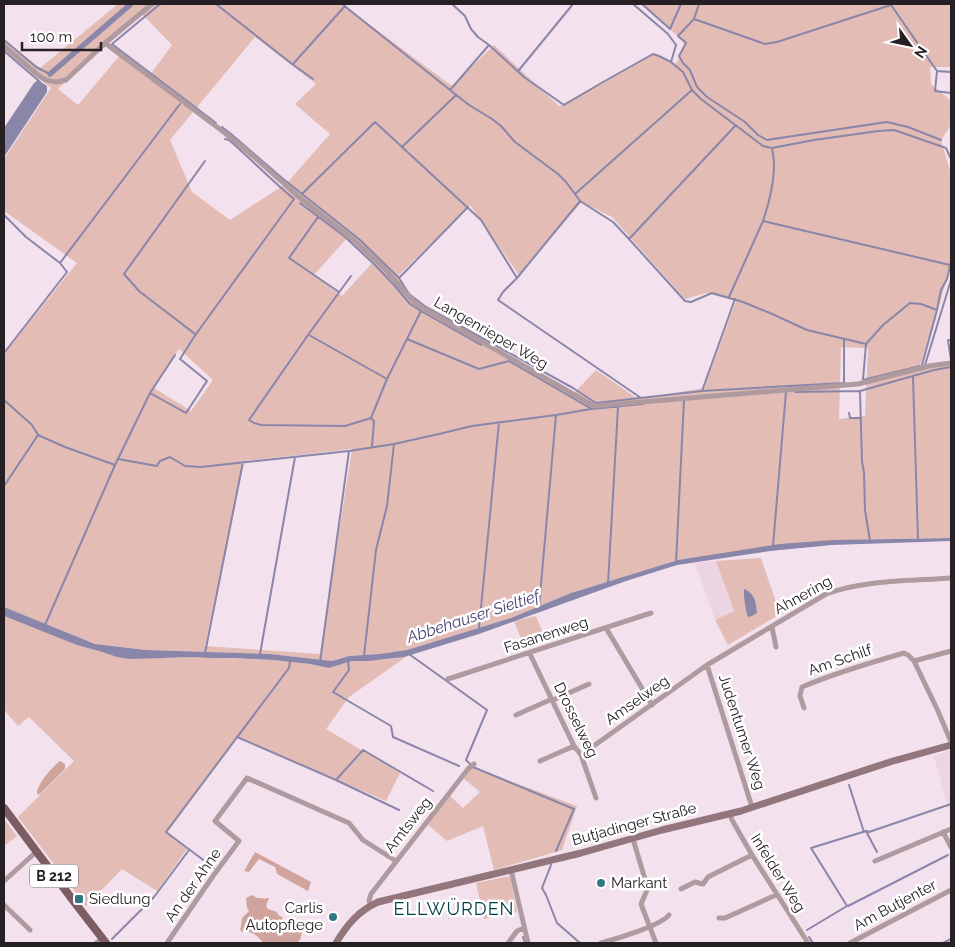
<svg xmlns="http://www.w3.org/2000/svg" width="955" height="947" font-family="Raleway,sans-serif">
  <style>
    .built { fill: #ecd4e3 }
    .green { fill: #e2bcb5; fill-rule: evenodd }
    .forest { fill: #d0a49c }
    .water { fill: #8986aa }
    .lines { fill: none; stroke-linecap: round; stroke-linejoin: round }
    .stream { stroke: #8986aa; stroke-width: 2 }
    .canal { stroke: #8986aa; stroke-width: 5.5 }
    .street { stroke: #af9b9f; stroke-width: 5 }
    .secondary { stroke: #92767b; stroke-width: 7 }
    .primary { stroke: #7d5c63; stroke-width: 8 }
    .poi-dot { fill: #317783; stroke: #fff; stroke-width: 2 }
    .labels { text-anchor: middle; stroke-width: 5; stroke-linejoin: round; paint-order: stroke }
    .shield { fill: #fff; stroke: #676366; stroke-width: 1 }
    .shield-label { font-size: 14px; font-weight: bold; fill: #262024 }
    .street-label { font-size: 15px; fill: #262024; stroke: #fff }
    .poi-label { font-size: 15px; fill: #262024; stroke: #fff; text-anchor: start }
    .water-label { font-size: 16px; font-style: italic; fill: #463f71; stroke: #fff }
    .quarter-label { font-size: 18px; letter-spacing: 1px; fill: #00404a; stroke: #fff }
  </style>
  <rect width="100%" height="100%" fill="#f3e2ed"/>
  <path class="built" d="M716 561 734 611 715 620 695 563Z
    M951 750V807L948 808 934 756Z"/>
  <path class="green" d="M118 4H342L452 86 494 45 559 106 654 53 676 64 685 43 642 4H951V67H930L931 84 951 101V125L941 140 951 174V259L948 276 920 366 951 362V538L874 539 678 560 571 593 511 618 407 650 379 654 349 656 332 661 270 654 146 650 95 644 4 607V354L77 263 4 211V159L51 88 4 50V39L40 68ZM142 14 172 45 150 75 121 54 78 105 58 89ZM255 37 316 84 295 104 330 134 287 183 230 220 192 192 170 140ZM582 202 612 217 685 299 706 293 736 301 704 388 638 399 596 370 573 394 423 311 397 277 470 205 519 275ZM347 238 373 262 342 296 314 275ZM841 347 868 348 865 416 839 419ZM179 349 213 380 191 411 154 388ZM352 449 320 654 205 646 244 461Z
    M761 558 780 614 728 645 715 620 734 611 716 561Z
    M4 616 21 623 117 657 166 658 194 657 273 660 310 664 329 668 352 661 391 659 404 657 410 654 349 697 326 729 400 773 386 801 238 737 167 833 187 849 157 891 122 869 86 906 18 817 74 761 29 717 18 726 4 710Z
    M536 616 546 640 525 649 514 621Z
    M473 767 577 806 562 850 494 870 483 826 447 841 426 823 448 794 463 808 480 792 463 778Z
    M4 819 17 836 4 846Z
    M510 876 517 912 484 919 476 883Z"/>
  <path class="forest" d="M60 761 65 764V769L40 794 38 795 37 793C37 784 53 766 60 761Z
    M255 852 311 882 308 891 277 874 275 867 259 859 249 872 244 871Z
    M252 895 257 898H262L264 899 267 898H269L266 906 268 909 277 912 278 915 282 917 284 923 281 929 291 932 293 933C296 931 298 930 302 932L300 940 296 943H263C259 936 250 930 242 932L240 930 241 926 242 918 249 911 247 908 246 898Z"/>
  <path class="water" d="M38 80 47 86V92L4 157V128L34 83Z
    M951 538V541L832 545 770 551 677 565 626 581 479 634 404 657 368 661H352L329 668 310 664 273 660 233 658H210L194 657 130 659 117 657 99 651 77 645 4 616V607L95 644 146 650 270 654 332 661 349 656 379 654 407 650 511 618 571 593 678 560 780 544 833 540Z
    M744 589C755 593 756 602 757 613L752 616 748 617C746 613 743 594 744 589Z"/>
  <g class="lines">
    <path class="stream" d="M160 4 112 44 216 123
      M216 4 292 64 313 79
      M342 4 450 90 469 105 492 119 501 126 515 142 558 174 566 182 580 201 613 222 629 239 685 301 691 302 712 293 743 302 770 313 807 330 866 344
      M452 4 465 16 471 29 478 37 489 45 524 77 564 105 603 82 653 54 659 56 671 62 683 72 692 90 701 99 763 146 772 148 814 140 878 131 894 130 946 148 951 159
      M633 4 668 34 676 45 671 62
      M642 4 670 29 681 4
      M699 4 694 19 678 36 686 43 679 56 683 63 690 70 697 87 707 97 745 122 758 135 767 140 773 139 887 122 908 127 941 140
      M891 5 937 71 951 72
      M694 19 765 44 777 42 891 5
      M4 40 36 67 50 74
      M4 51 40 82
      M293 64 345 6
      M519 70 573 4
      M937 71 935 91 951 93
      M450 90 489 45
      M222 127 231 134 282 178 360 240 399 278 409 294 426 307 573 388 596 403 702 391 844 383V340
      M402 147 456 95
      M302 194 375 122 481 220 517 278
      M575 194 692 90
      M580 201 517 278 503 292 498 300 641 398
      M300 203 344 236 376 266 395 286 410 304 421 311 481 345
      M4 215 26 237 60 263 67 272 4 353
      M318 217 289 258 339 292
      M763 221 950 265
      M629 239 736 125
      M60 263 180 104
      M351 276 308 335 249 420 254 423 261 425 345 426 371 418
      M400 277 468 207
      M729 297 763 221C769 203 774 183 774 165 774 159 773 154 772 148
      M195 334 139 291 124 274 205 161
      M309 335 387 379
      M407 339 479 369 509 361 590 408
      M951 340H948L951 360
      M922 365 937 310 941 290 947 279 951 262
      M925 365 951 280
      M920 366 863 380 866 344 883 325 910 303 921 304 937 310
      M913 377 918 539
      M702 391 735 299
      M795 392 860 391
      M150 393 186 413 207 381 180 359 196 334 294 199C271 180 251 159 229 140L225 139
      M4 400 32 425 38 435 65 447 115 465
      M849 413 850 418H861
      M372 447 374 421 371 418 387 379 421 311
      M118 459 157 466 160 461 170 457 185 466 201 467 349 451 394 444 439 434 472 426 556 415 591 409 643 404
      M4 486 38 435
      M870 541 865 510 864 473 862 461 860 391 934 370 951 367
      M773 546 786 392
      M676 563 684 400
      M608 584 618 407
      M539 607 556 415
      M45 625 115 465 150 393 175 355
      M479 628 499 422
      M205 653 243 462
      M260 654 295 457
      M409 654 487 710 466 760 473 767 574 809 556 851
      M364 656 376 550 387 506 394 444
      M348 660 349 670 333 692 391 726 393 737 459 766
      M320 662 349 451
      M237 737 336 780 399 810
      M336 780 363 750 433 791
      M849 785 864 832
      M867 833 877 852
      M551 865 542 888 546 895 557 923 580 943
      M214 868 166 832 289 668 290 661
      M848 906 948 855
      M807 930 847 906 811 848 866 831 869 832 951 804
      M523 937 525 943
      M809 937 813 943
      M112 939 154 897 189 850
      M943 943 951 939"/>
    <path class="canal" d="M50 74 131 4"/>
    <path class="street" d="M105 43 225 133 253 156 299 197 355 241 384 268 416 304 594 406 858 384 929 366 951 363
      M4 46 39 76 46 80 56 82 66 80 105 43 152 4
      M772 627 776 647
      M606 628 652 705
      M530 654 574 746 581 755 596 798
      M914 661 951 651
      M707 665 752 807
      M448 679 651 613
      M553 700 589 684
      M804 708 800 696 802 687C835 673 869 663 904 653L908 655 914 661 938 711 951 742
      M516 715 552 699
      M581 755 707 665 826 594C864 580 910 581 951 578
      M540 761 574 746
      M730 814 732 820 752 855 808 943
      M943 832 951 847
      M633 839 647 886V890L641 904 656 943
      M875 861 951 829
      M511 870 528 943
      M4 881 36 852
      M681 889 695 882 703 884 708 877 752 855
      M4 905 30 930
      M371 905 369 901 371 894 468 769 474 764
      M719 918H725L776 895
      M96 943 102 939
      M167 943 213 876 239 841 215 821 247 778 349 823 363 840 396 861
      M508 943 517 931 524 928
      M601 943C616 939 660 926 669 915
      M850 943 951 890"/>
    <path class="secondary" d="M336 943C347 925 358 911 378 902L581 853 662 830 741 811 893 761 951 745"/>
    <path class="primary" d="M4 808 75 903 106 943"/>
  </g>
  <g class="poi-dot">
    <circle cx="601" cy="883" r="5"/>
    <rect x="74" y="894" width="10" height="10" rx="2.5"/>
    <circle cx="333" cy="917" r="5"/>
  </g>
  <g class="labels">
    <rect class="shield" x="30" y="864.5" width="48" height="23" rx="4"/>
    <g class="shield-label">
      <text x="54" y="881">B 212</text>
    </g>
    <g class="street-label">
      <text transform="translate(491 333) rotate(30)" y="5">Langenrieper Weg</text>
      <text transform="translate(803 595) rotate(-29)" y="5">Ahnering</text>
      <text transform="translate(546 635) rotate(-18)" y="5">Fasanenweg</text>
      <text transform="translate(840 660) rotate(-19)" y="5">Am Schilf</text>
      <text transform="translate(637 700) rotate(-35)" y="5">Amselweg</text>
      <text transform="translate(576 720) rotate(64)" y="5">Drosselweg</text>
      <text transform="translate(742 732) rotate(72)" y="5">Judentumer Weg</text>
      <text transform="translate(634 824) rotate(-15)" y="5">Butjadinger Straße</text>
      <text transform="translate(408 825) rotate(-52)" y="5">Amtsweg</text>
      <text transform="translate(778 873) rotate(58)" y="5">Infelder Weg</text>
      <text transform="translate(193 885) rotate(-55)" y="5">An der Ahne</text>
      <text transform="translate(895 905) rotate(-28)" y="5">Am Butjenter</text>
    </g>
    <g class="poi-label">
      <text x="611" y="888">Markant</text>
      <text x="89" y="904">Siedlung</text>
      <text x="323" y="913" text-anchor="end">Carlis<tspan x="323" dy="17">Autopflege</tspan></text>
    </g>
    <g class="water-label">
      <text transform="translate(473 616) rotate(-18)" y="6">Abbehauser Sieltief</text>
    </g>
    <g class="quarter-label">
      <text x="454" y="915">ELLWÜRDEN</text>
    </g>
  </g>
  <rect width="955" height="947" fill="none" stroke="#262024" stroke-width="10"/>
  <g transform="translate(910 45) rotate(123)" stroke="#ffffff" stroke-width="4" paint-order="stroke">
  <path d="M0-4L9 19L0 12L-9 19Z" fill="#262024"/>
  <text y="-8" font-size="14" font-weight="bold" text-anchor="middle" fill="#262024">N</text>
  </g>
  <path d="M22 42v8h79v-8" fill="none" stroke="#262024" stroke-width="2.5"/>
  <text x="30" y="42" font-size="15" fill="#262024" stroke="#ffffff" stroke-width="4" paint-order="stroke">100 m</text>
</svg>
